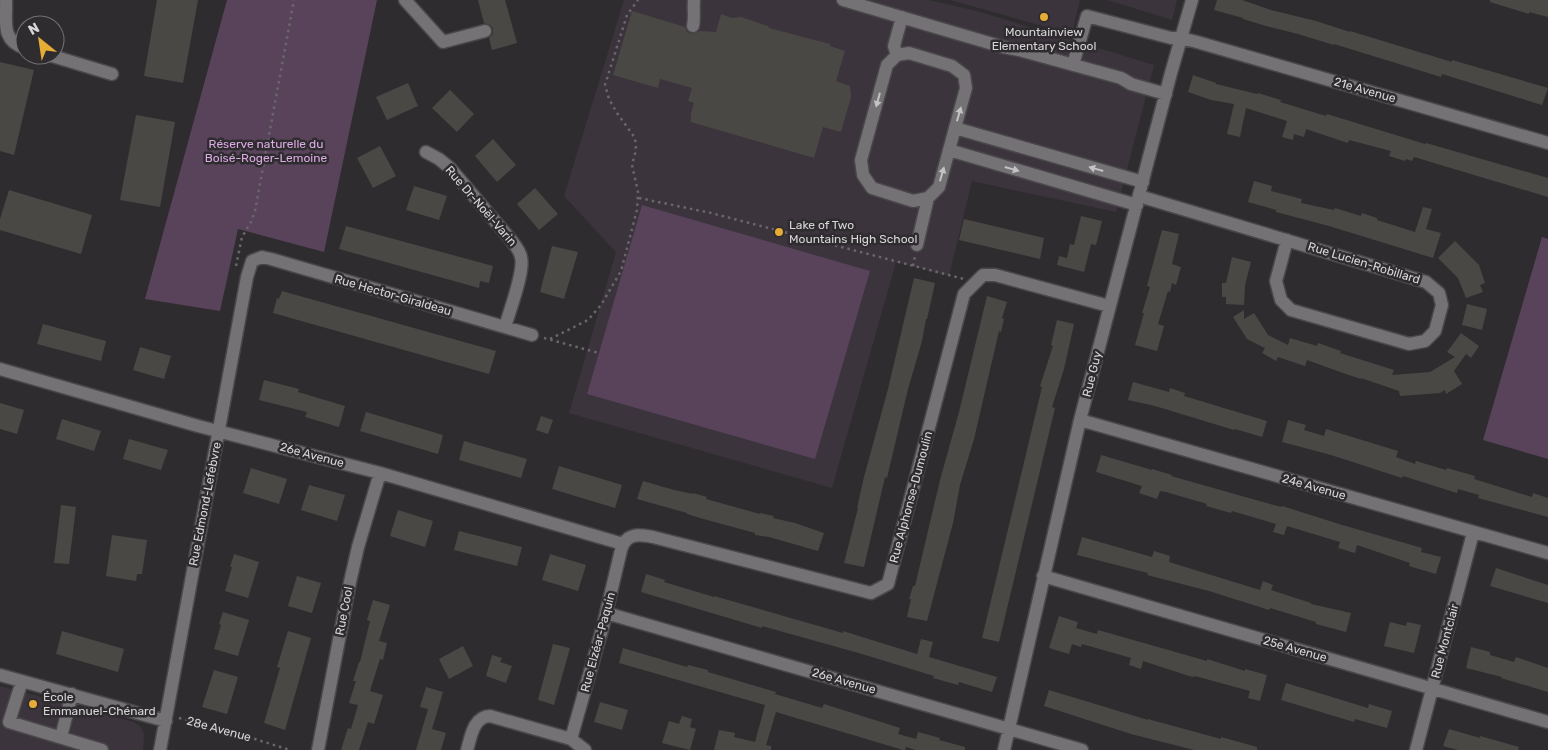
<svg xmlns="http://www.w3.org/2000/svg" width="1548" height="750" font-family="Rubik,sans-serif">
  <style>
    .built { fill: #3b343c }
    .green { fill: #58435b }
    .building { fill: #4a4844 }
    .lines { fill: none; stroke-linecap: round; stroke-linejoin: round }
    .minor-casing { stroke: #4a474a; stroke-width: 15 }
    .path { stroke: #696769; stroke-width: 2.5; stroke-dasharray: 2.5 4; stroke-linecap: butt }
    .minor { stroke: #747274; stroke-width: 12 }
    .oneway { fill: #c4c2c4 }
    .poi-dot { fill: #e5ad35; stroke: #2f2c2f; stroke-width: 2 }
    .labels { text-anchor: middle; stroke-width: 5; stroke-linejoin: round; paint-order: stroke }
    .poi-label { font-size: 12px; fill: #d8d6d8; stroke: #2f2c2f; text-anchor: start }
    .street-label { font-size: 12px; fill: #d8d6d8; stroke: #2f2c2f }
    .park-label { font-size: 12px; fill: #dcaae5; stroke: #2f2c2f }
  </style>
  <rect width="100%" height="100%" fill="#2f2c2f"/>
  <path class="built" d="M624 0H929L977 11 1154 65 1116 212 972 181 949 276 896 262 832 488 569 413 616 252 564 196Z
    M950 0H1080L1072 34Z
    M1108 0H1177L1172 20Z
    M0 686 134 722 141 727 144 734 143 750H0Z"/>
  <path class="green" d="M227 0H377L324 252 238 229 220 311 145 299Z
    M642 205 870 271 815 459 587 394Z
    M1542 237 1548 239V459L1483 440Z"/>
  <path class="building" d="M157 0H198L183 83 144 76Z
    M478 0H505L517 43 492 50 489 38 493 34V28L490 25 484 23Z
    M1217 0H1242L1271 10 1316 21 1350 32V31L1452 62V60L1548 88 1542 105 1442 74 1441 77 1334 44V45L1298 34 1266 26 1243 19V18L1214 10Z
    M1490 0H1548V17L1529 12V14L1490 2Z
    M632 11 685 27 687 32 692 34 696 33 700 31 716 32 721 14 732 18 741 17 768 26 769 28 830 44V46L845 51 836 81 850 86 851 97 841 132 823 127 814 158 691 122V113L694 103 688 101 692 88 660 79 658 88 613 75Z
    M0 62 34 70 14 155 0 151Z
    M1193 75 1216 83V84L1257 94 1258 93 1281 100 1280 102 1326 116 1327 114 1425 144 1426 143 1548 178V197L1414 157 1412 161 1406 159 1405 161 1389 156 1391 151 1349 140 1348 143 1306 129 1304 137 1294 134 1293 140 1282 137 1287 121 1246 108 1240 137 1227 134 1234 104 1211 100 1188 92Z
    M408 83 418 106 387 120 376 97Z
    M450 90 474 114 457 132 432 108Z
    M136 115 175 122 160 207 120 200Z
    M493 139 516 165 497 182 475 156Z
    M380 146 396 176 373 188 357 158Z
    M1254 181 1272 186 1271 191 1302 199 1301 203 1334 210 1335 208 1361 216 1362 213 1377 218V220L1415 232 1423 207 1432 209 1426 229 1441 233 1433 258 1329 226 1276 212V210L1248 202Z
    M414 186 447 196 439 220 406 210Z
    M535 188 558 214 539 230 517 204Z
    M9 190 92 215 81 254 0 230V219Z
    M1081 216 1102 221 1096 245 1091 244 1084 272 1057 265 1059 256 1067 258 1070 244 1074 245Z
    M964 219 1044 238 1040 259 959 240Z
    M346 226 493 266 489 283 480 281 479 288 339 249Z
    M1162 230 1179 234 1172 264 1181 267 1176 285 1172 283 1170 292 1168 291 1158 324 1164 326 1157 351 1135 345 1144 313H1142L1150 287 1147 286Z
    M1455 241 1479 265 1485 283 1480 285 1483 292 1466 298 1458 278 1438 258Z
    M552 246 578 252 564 299 540 292Z
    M1232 257 1251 262 1245 285 1244 305 1226 304V297H1222V283H1226Z
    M914 278 935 283 927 319H926L922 341 908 389 887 478 885 477 864 567 844 563 858 508H857L864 477 888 389Z
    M282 291 496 351 489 374 273 313 277 298 279 299Z
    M987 296 1007 302 1002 318 1004 319 1001 332 999 331 974 439 960 485 953 523 927 621 907 617 911 599H909L913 586H915L940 480 959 412Z
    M1467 304 1487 309 1482 330 1462 325Z
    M1244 310V319L1254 313 1268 335 1288 345 1290 338 1317 346 1318 343 1341 351 1340 353 1394 370 1392 375 1430 372 1455 357 1447 352 1461 333 1479 346 1471 358 1466 354 1454 371 1462 384 1446 394 1445 390 1440 393 1400 396 1399 391 1361 378V379L1343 373 1307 360 1305 366 1278 357 1276 361 1262 353 1265 348 1247 339 1233 317Z
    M1057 320 1074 324 1064 369 1052 407 1055 408 999 642 982 638 1042 387 1040 386 1053 346 1051 345Z
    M43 324 106 341 101 361 37 344Z
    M140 347 171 356 164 379 133 370Z
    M264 380 299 389 298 392 345 406 339 427 305 417 307 412 259 400Z
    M1133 382 1169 392 1170 388 1185 393 1184 396 1267 421 1262 437 1235 429 1234 430 1155 406 1128 400Z
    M0 403 24 410 17 434 0 429Z
    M366 412 443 435 438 454 360 431Z
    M541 416 553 420 548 434 536 430Z
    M62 419 101 431 94 451 56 439Z
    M1288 420 1306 425 1304 430 1324 436 1326 429 1398 451 1396 457 1415 464 1416 461 1446 470 1447 468 1475 476 1474 479 1532 497 1533 493 1548 498V517L1478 498 1479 495 1458 489 1457 493 1403 476 1402 478 1331 455 1282 442Z
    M129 439 168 450 161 470 123 459Z
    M464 441 527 459 521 478 459 460Z
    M1101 455 1152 470V469L1172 475 1171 476 1245 497 1281 507 1282 506 1339 524 1422 548 1421 552 1441 557 1436 574 1409 566 1410 563 1357 545 1355 553 1338 548 1340 542 1287 526 1284 535 1273 532 1276 524 1232 511 1231 513 1206 506 1207 504 1166 492 1160 491 1157 499 1139 493 1142 486 1096 472Z
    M559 466 622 485 615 508 552 489Z
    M251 468 287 479 279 504 243 493Z
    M643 481 674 490 693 494V493L707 497 706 499 760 514V513L774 516 773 518 795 523 824 533 818 551 769 537 755 535V533L700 518 687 514V513L637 499Z
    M309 485 345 495 337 521 301 510Z
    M61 505 76 507 69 564 54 563Z
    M398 510 433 521 425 547 390 536Z
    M459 531 522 547 517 566 454 550Z
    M112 535 147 540 142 574H137L136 581 106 576Z
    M1082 537 1152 557 1154 551 1170 556 1169 562 1260 590 1263 581 1273 585 1271 590 1311 603V604L1351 613 1346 632 1316 624V622L1270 608 1269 610 1209 591 1147 575 1148 573 1077 555Z
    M234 554 259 562 248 598 225 591 232 567H230Z
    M550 554 586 565 578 591 542 580Z
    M1496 568 1548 585V603L1490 586Z
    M646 574 665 580 664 582 714 597V596L843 633V631L917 654 921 639 933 642 929 657 997 677 992 692 959 682 958 685 933 678 934 676 862 654 762 626V628L641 592Z
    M297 576 321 583 312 613 288 606Z
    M373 600 390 605 379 641 387 643 383 660 380 659 370 691 383 695 374 724 368 722 359 750H341L348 728 351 729 358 705 349 703 356 681H353L359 662H360L370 621 367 620Z
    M223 612 249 620 238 656 214 649 221 625 219 624Z
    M1059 616 1078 622 1076 628 1097 634 1098 630 1207 661V659L1245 671V669L1267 675 1260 701 1248 698 1250 691 1195 676 1194 677 1189 676 1143 661 1141 669 1129 665 1131 658 1082 644 1081 647 1072 644 1069 654 1049 648Z
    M1390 622 1406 626 1407 622 1421 625 1414 653 1384 646Z
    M62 631 124 649 118 672 56 654Z
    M288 631 311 638 285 730 264 723 280 668 277 667Z
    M553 644 570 648 554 705 538 700Z
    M463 646 473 666 449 679 439 659Z
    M1471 647 1490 652V655L1514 662 1516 657 1548 668V692L1501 678 1502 677 1466 668Z
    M623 648 687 667 688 665 708 670V672L776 692 775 694 822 708 824 704 878 721 900 728 898 734 916 739 918 732 940 738 939 740 965 747V750H916L906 747 905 750H903L776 712 766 745 771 746V750H714L719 730 735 733 734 737 755 742 765 705 619 663Z
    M492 655 502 658 500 662 512 666 506 683 486 676Z
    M214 670 238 677 227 714 202 707Z
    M1286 683 1368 708 1369 704 1392 711 1387 728 1355 719 1354 722 1281 700Z
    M426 687 443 692 432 729 446 733 441 750H416L428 709 420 707Z
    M1049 690 1148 720V719L1221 739V737L1257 747V750H1194L1131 734 1044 706Z
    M600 702 628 710 622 730 594 722Z
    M682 716 692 719 690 727 696 729 690 750 662 743 669 721 679 724Z
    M1449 729 1480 738V736L1519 747 1518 750H1458L1443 746Z"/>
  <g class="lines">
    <g class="minor-casing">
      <path id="minor" d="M6 0C7 21 0 40 25 48
        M405 0 443 42 485 31
        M843 0 1003 47 1019 50 1121 78 1131 84 1166 94
        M693 26C695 17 693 9 694 0
        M49 55 112 74
        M897 55 894 46 902 17
        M1073 65 1087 16 1171 38H1181L1197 42 1548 143
        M955 128 939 187 928 198 913 201 872 188 863 175 861 160 887 65 897 55 909 53 952 66 964 75 966 88 955 128 1143 182
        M949 150 1137 205
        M426 152 439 159 450 168 511 240C515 245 520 251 521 257 525 271 509 312 505 327
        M1139 196 1426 282 1439 293 1442 305 1435 331 1425 341 1409 344 1291 310 1281 300 1276 281 1287 240
        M917 245 928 198
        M0 369 198 426 380 473 623 544
        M1080 420 1548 553
        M1043 576 1548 722
        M606 613 1082 750
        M0 675 166 721
        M22 681 9 722 102 750
        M61 737 72 694
        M571 739 603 626 621 550C626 533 638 534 653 537L871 593 888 584 964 294 983 275H995L1109 306
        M160 750 247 277 252 261 262 257 271 259 532 335
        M318 750 350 582 358 547 380 473
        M467 750C471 737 473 717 490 716L571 739 585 750
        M1004 750 1080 420 1171 73 1192 0
        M1416 750 1473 533"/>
    </g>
    <path class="path" d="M639 198 711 213 964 279
      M236 266 242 237 251 222 255 211 294 0
      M913 266 915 256
      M544 338 599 353
      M550 339 588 320 601 305 621 271 637 210 638 192 632 165 636 150 635 138 617 113 609 99 605 85 627 15 638 0
      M179 718 210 725 290 750"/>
    <use href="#minor" class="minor"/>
  </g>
  <defs><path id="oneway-solid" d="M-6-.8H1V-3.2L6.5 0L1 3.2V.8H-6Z" transform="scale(1.25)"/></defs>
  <g class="oneway">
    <use href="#oneway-solid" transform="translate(878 100) rotate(105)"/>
    <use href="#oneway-solid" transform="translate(959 114) rotate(-74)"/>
    <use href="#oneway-solid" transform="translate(1012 169) rotate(16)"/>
    <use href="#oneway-solid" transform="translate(1096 169) rotate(-164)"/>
    <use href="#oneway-solid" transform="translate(942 174) rotate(-74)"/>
  </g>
  <g class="poi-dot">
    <circle cx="1044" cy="17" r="5"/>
    <circle cx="779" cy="232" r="5"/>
    <circle cx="33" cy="704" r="5"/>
  </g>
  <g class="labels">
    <g class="poi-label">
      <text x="1044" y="36" text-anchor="middle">Mountainview<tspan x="1044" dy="14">Elementary School</tspan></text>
      <text x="789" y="229">Lake of Two<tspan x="789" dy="14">Mountains High School</tspan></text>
      <text x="43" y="701">École<tspan x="43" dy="14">Emmanuel-Chénard</tspan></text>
    </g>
    <g class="street-label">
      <text transform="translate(1365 90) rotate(16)" y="4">21e Avenue</text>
      <text transform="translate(481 206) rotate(49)" y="4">Rue Dr-Noël-Varin</text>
      <text transform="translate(1364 263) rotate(17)" y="4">Rue Lucien-Robillard</text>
      <text transform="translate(393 295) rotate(16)" y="4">Rue Hector-Giraldeau</text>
      <text transform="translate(1092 374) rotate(-76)" y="4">Rue Guy</text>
      <text transform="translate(312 455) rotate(15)" y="4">26e Avenue</text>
      <text transform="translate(1314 487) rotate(16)" y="4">24e Avenue</text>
      <text transform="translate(911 497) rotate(-75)" y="4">Rue Alphonse-Dumoulin</text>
      <text transform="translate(205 504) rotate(-79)" y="4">Rue Edmond-Lefebvre</text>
      <text transform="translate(344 611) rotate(-79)" y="4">Rue Cool</text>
      <text transform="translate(1445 641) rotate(-75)" y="4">Rue Montclair</text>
      <text transform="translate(598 642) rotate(-75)" y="4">Rue Elzéar-Paquin</text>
      <text transform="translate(1295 649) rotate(16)" y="4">25e Avenue</text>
      <text transform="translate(844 681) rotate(16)" y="4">26e Avenue</text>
      <text transform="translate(219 729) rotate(15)" y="4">28e Avenue</text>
    </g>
    <g class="park-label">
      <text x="266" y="148">Réserve naturelle du<tspan x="266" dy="14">Boisé-Roger-Lemoine</tspan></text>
    </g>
  </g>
  <g transform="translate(40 40) rotate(330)"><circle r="24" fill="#2f2c2f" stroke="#737073"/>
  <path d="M0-4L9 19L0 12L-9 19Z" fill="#e5ad35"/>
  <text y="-8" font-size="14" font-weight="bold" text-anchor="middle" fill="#d8d6d8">N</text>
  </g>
</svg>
